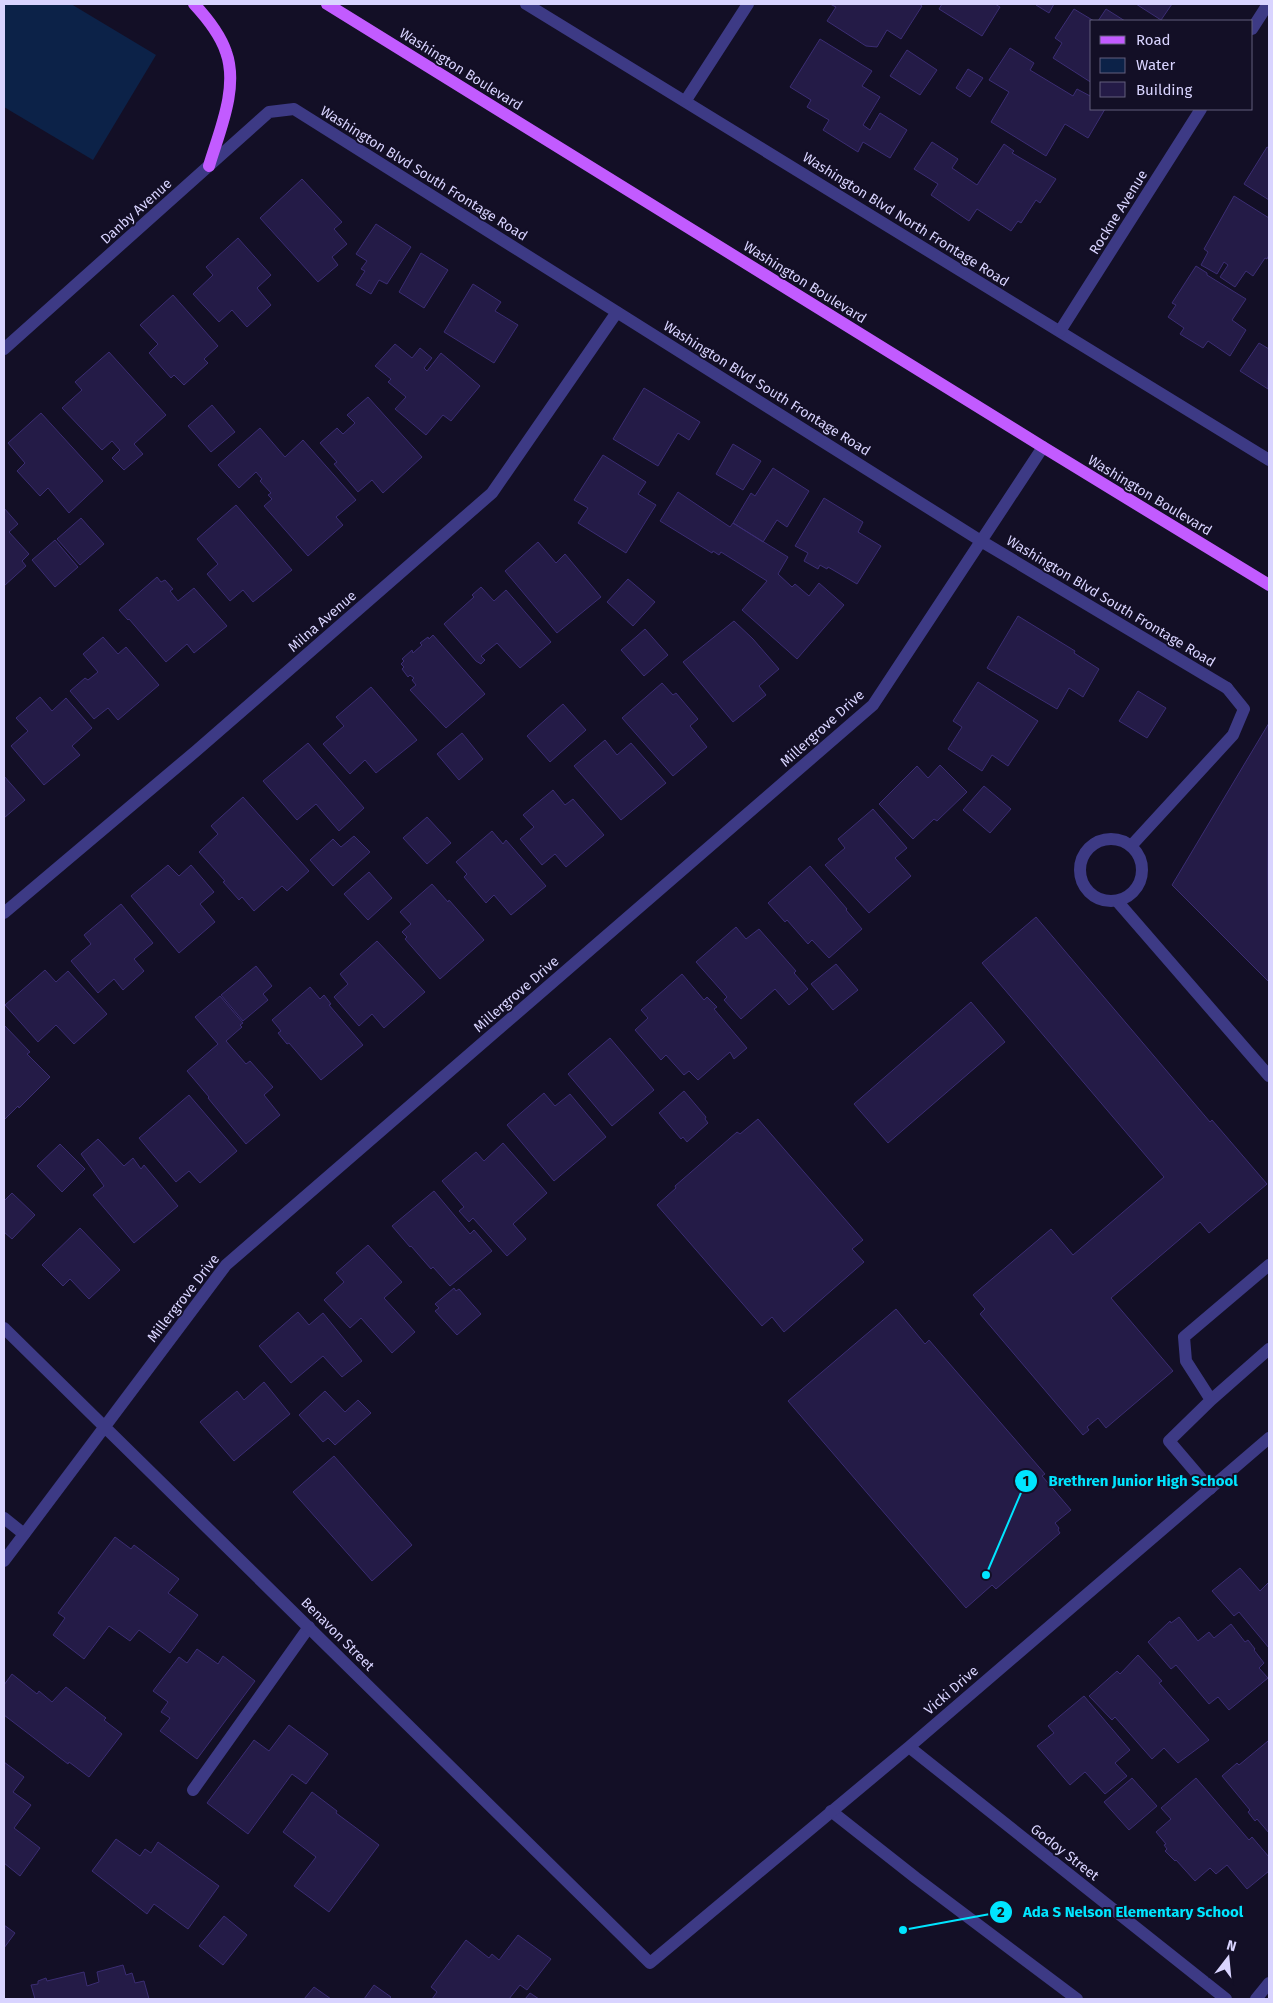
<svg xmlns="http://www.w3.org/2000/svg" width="1273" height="2003" font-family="'Fira Sans',sans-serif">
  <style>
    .water { fill: #0c2248 }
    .building { fill: #241b47; stroke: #3b2d73 }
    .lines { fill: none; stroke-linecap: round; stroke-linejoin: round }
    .lane { stroke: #3d3a85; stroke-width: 12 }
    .street { stroke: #3d3a85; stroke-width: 12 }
    .primary { stroke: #c25bff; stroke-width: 12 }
    .labels { text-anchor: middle; stroke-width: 4; stroke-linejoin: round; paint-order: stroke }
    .street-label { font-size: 14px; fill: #d9d4ff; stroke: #130f26 }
    .leader { fill: none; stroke: #00e5ff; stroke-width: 2 }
    .callout-dot { fill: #00e5ff; stroke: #130f26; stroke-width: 2 }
    .mark-label { font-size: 15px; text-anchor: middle; font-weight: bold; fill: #111 }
    .callout-label { font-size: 15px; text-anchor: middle; font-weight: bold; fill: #00e5ff; stroke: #130f26; stroke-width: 4; stroke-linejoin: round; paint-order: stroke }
  </style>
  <rect width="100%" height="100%" fill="#130f26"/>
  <path class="water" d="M4 4H71L156 55 93 160 4 107Z"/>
  <path class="building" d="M830 4H919L922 6 901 39 887 30 877 47 866 46 827 21 836 7Z
    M942 4H995L1000 7 982 36 939 9Z
    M1037 4H1054L1049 13 1036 5Z
    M1136 4H1172L1161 20Z
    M1074 9 1094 21H1092V83L1053 58 1062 43 1055 38Z
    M1106 9 1125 21H1098Z
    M820 39 872 71 862 86 880 97 863 125 870 130 880 113 907 130 890 158 863 142 858 152 823 130 829 120 807 107 811 100 790 87Z
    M1010 48 1034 63 1030 70 1073 96 1077 89 1092 97V109H1105L1088 138 1065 124 1046 156 991 122 1009 92 989 80Z
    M907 50 937 70 920 95 890 76Z
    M968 69 983 78 970 97 956 88Z
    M932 142 958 159 952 168 977 185 1004 144 1014 151 1012 153 1056 179 1040 203 1036 200 1021 223 1018 221 1011 231 977 209 969 221 931 195 938 184 914 169Z
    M1267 147 1269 148V200L1244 184Z
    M302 179 342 222 334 229 347 244 332 257 338 265 318 282 260 218Z
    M1234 196 1269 218V255L1267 259 1265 258 1253 276 1246 271 1235 287 1220 277 1228 265 1224 262 1217 274 1201 265 1208 252 1204 249Z
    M376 224 411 247 387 284 379 280 371 294 356 285 365 271 361 269 367 261 356 254Z
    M238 238 271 275 257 288 271 305 247 327 232 310 219 322 193 294 213 275 206 267Z
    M421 253 448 270 424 308 399 292Z
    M1196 266 1207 273V275L1246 299 1232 320 1246 330 1230 356 1208 341 1203 348 1180 334 1184 328 1168 317 1176 305 1172 303Z
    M473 284 501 302 495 311 518 325 494 363 444 332Z
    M173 295 218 346 204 359 208 363 184 385 174 375 171 378 149 353 158 344 140 325Z
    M1259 343 1269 349 1268 389 1240 371Z
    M395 344 412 358 420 348 432 358 424 368 427 371 441 353 480 386 451 421 443 415 426 435 395 409 406 397 388 382 391 379 375 366Z
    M109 352 166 415 134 444 143 454 124 470 112 458 120 450 112 441 102 450 62 408 82 390 75 382Z
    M644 388 700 422 689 440 678 433 658 466 613 439Z
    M368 397 422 457 383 493 372 480 358 492 334 464 337 462 320 443 337 428 343 434 355 423 347 415Z
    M212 405 235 432 211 452 188 426Z
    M41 413 103 481 69 513 48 488 40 496 17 471 25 463 8 443Z
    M260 428 285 457 303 440 356 500 336 517 343 525 308 556 264 506 272 499 268 495 271 493 260 481 262 479 256 472 239 488 218 465Z
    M733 444 761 461 743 490 716 474Z
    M603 455 646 482 638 494 656 505 626 553 578 523 588 508 574 500Z
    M773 468 809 491 787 527 777 520 763 542 733 523 751 493 755 496Z
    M678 492 730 527 733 523 788 557 778 574 792 587 795 584 809 596 819 583 844 605 797 659 742 610 767 581 721 552 719 555 713 551 712 553 660 521Z
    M824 498 863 522 858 532 881 546 857 584 828 567 827 569 820 565 818 569 804 561 808 553 795 546Z
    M236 505 292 570 253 602 243 590 230 601 207 574 218 564 197 539Z
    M4 508 18 524 9 532 29 554 22 561 26 566 4 586Z
    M81 518 104 544 80 565 57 539Z
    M55 540 78 567 55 587 32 560Z
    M538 542 556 563 565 554 601 597 557 633 505 571Z
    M157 577 161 582 165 580 173 589 170 591 178 601 194 588 227 626 194 653 187 644 166 662 129 619 128 620 119 610Z
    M628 579 655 602 633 626 607 602Z
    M481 587 494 601 506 590 551 642 520 668 497 643 481 656 485 660 481 664 476 661 444 624 474 597 472 595Z
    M1018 616 1075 651 1074 653 1099 669 1083 697 1069 688 1057 709 987 668Z
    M734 621 753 639 779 669 759 686 766 695 733 722 683 662Z
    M645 629 668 655 644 676 621 650Z
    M433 635 485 694 446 728 410 690 416 685 412 680 414 678 410 675 408 677 402 669 404 667 401 664 404 661 402 659 412 650 413 653 422 645 420 643 428 637 429 639Z
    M103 637 118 654 126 647 159 685 118 720 108 708 94 719 70 691 85 678 88 680 98 672 83 654Z
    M978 682 1038 721 1008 766 992 755 982 771 948 749 962 727 953 721Z
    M662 683 673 695 676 693 698 719 690 726 707 747 673 776 622 718Z
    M371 687 417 740 376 773 365 760 350 774 323 744 344 726 336 717Z
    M1138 691 1166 708 1147 738 1119 721Z
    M40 697 52 711 66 698 92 728 72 746 80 755 44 785 11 746 28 731 16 718Z
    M563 704 586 730 550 762 527 736Z
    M1269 723 1268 873 1269 982 1172 885Z
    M462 733 483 759 459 780 437 754Z
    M605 740 617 755 631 743 666 783 621 820 574 766Z
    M308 743 364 808 339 831 316 804 297 820 263 781Z
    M940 765 967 792 937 821 934 819 913 839 879 804 917 766 928 778Z
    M4 776 25 800 4 818Z
    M984 786 1011 809 990 833 963 810Z
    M553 790 565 805 573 799 604 835 566 867 555 854 542 865 520 839 534 827 523 815Z
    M243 797 309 871 287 891 282 886 254 911 242 897 239 900 223 882 225 881 199 852 218 834 211 826Z
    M873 809 907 848 895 858 911 876 869 913 825 865 845 848 838 839Z
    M427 817 451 843 427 864 403 838Z
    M492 831 503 844 506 840 546 886 511 915 494 895 486 903 464 877 467 874 456 862Z
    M354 836 370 852 333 886 310 860 333 839 341 847Z
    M168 865 179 876 191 865 214 892 200 904 215 922 179 953 131 896Z
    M810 866 847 909 846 910 862 929 829 958 812 940 808 944 787 920 785 922 768 903Z
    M369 872 392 898 368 920 344 894Z
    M432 884 448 902 449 900 484 940 440 979 405 939 407 937 402 932 411 924 400 912Z
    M121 904 153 943 134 959 144 971 123 990 114 979 98 993 71 961 91 944 84 935Z
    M1036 917 1210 1122 1212 1120 1267 1184 1209 1233 1200 1222 1111 1298 1173 1371 1106 1428 1098 1418 1087 1427 1089 1430 1083 1435 980 1314 985 1309 973 1295 1051 1229 1073 1255 1164 1177 982 963Z
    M736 927 746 939 759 929 796 971 794 973 808 989 789 1005 775 989 741 1019 724 1000 727 997 696 962Z
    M377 941 425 992 384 1028 372 1014 359 1026 334 997 348 984 340 974Z
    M836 964 858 990 833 1010 811 984Z
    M256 966 272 986 263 994 268 1000 243 1021 221 995Z
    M45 970 56 982 68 971 107 1014 74 1044 56 1025 38 1042 5 1005Z
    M682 974 704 1000 707 997 717 1007 714 1009 747 1048 734 1059 730 1052 698 1080 689 1071 684 1075 666 1055 661 1060 635 1030 648 1018 641 1010Z
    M310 987 320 999 324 995 331 1004 329 1005 363 1045 321 1080 289 1043 287 1044 278 1033 281 1031 272 1020Z
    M220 996 243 1023 240 1025 242 1027 226 1041 246 1064 250 1061 273 1087 264 1095 280 1115 246 1144 208 1098 209 1097 187 1071 218 1044 195 1017Z
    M971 1002 1005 1042 888 1143 854 1104Z
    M4 1025 30 1052 27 1054 50 1077 19 1108 18 1106 4 1120Z
    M610 1038 654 1090 612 1126 568 1074Z
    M684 1091 706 1117 705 1119 708 1123 687 1142 683 1137 681 1139 659 1113Z
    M544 1093 555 1106 570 1094 606 1137 554 1181 507 1125Z
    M189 1095 237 1151 200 1183 189 1171 176 1182 139 1138Z
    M758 1119 863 1240 852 1249 864 1262 784 1332 772 1317 762 1326 657 1205 676 1188 675 1186 737 1132 740 1134Z
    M98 1139 124 1166 133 1158 141 1169 144 1165 178 1206 134 1243 93 1195 104 1186 81 1154Z
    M503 1143 547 1193 513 1224 526 1239 507 1256 473 1218 469 1222 459 1211 464 1207 442 1181 476 1152 484 1161Z
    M60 1144 85 1169 62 1192 37 1166Z
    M434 1191 470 1234 474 1230 492 1251 450 1286 433 1267 431 1269 411 1246 410 1247 392 1226Z
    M12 1193 35 1215 12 1239 4 1232V1201Z
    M80 1228 120 1270 89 1299 70 1279 63 1286 42 1265Z
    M368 1245 402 1282 384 1298 415 1332 392 1353 361 1318 350 1328 324 1300 344 1282 336 1273Z
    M454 1288 456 1291 459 1289 481 1314 457 1335 435 1311 439 1308 435 1304Z
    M896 1309 925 1344 929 1340 1045 1474 1042 1476 1071 1510 1055 1523 1059 1528 1058 1530 1060 1533 996 1589 992 1585 966 1608 788 1401Z
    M298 1312 309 1325 323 1313 362 1361 342 1377 323 1356 291 1383 259 1346Z
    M264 1382 290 1414 234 1461 200 1422 237 1391 244 1400Z
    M325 1391 345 1412 358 1400 371 1413 335 1445 328 1438 323 1442 299 1415Z
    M334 1456 412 1545 372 1581 293 1492Z
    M115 1537 131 1549 134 1545 179 1579 168 1593 198 1615 170 1653 139 1630 130 1641 109 1626 84 1659 53 1635 65 1618 58 1613Z
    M1240 1568 1260 1591 1268 1583 1269 1585V1648L1239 1612 1234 1616 1212 1591Z
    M1179 1617 1198 1641 1209 1632 1214 1638 1231 1624 1245 1642 1248 1640 1255 1649 1254 1650 1264 1663 1259 1668 1268 1678 1229 1710 1218 1697 1209 1704 1176 1665 1171 1669 1148 1642 1170 1621 1171 1623Z
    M197 1649 218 1664 223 1656 255 1681 197 1759 160 1731 170 1718 161 1712 168 1702 153 1691 179 1657 187 1663Z
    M1138 1655 1162 1681 1159 1683 1209 1740 1178 1763 1164 1748 1152 1759 1115 1717 1112 1720 1089 1696 1117 1671 1120 1674Z
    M12 1674 37 1694 39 1691 52 1702 66 1687 106 1718 104 1720 122 1734 89 1777 69 1762 68 1764 4 1715V1685Z
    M1084 1696 1130 1750 1115 1763 1127 1776 1105 1794 1085 1772 1070 1785 1037 1746 1054 1733 1048 1726Z
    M289 1725 328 1754 306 1784 292 1774 248 1834 207 1803 254 1740 269 1751Z
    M1268 1741 1269 1743V1833L1257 1819 1255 1821 1248 1812 1250 1810 1222 1776 1237 1763 1239 1765Z
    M4 1762 24 1777 13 1792 31 1805 14 1828 40 1848 20 1876 4 1863Z
    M1132 1778 1157 1806 1129 1830 1104 1802Z
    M1196 1778 1249 1840 1252 1837 1269 1857V1871L1247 1889 1227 1865 1216 1874 1210 1868 1195 1881 1176 1860 1175 1861 1165 1851 1167 1849 1164 1845 1166 1844 1156 1832 1171 1819 1161 1808Z
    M312 1792 337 1811 336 1813 379 1845 329 1912 294 1886 316 1857 283 1832Z
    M116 1839 140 1856 145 1849 151 1853 158 1842 219 1886 188 1929 154 1904 147 1914 92 1871Z
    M224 1916 247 1935 223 1965 199 1946Z
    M4 1925 15 1933 4 1948Z
    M518 1935 551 1959 527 1990 520 1985 509 1999H432L437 1992 431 1987 466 1940 489 1958 492 1954 499 1960Z
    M123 1965 126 1975 132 1973 135 1983 144 1981 149 1999H35L31 1985 38 1984V1981L46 1978 47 1981 84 1972 87 1986 99 1982 97 1972Z
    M374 1985 391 1997 389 1999H364Z
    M314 1987 331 1999H304Z
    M530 1993 539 1999H525Z"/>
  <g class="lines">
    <path class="lane" d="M526 4 1269 460
      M1080 870a31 31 0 1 1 62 0a31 31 0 1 1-62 0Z
      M1131 846 1233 735 1244 709 1227 688
      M1117 901 1269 1076
      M1211 1400 1186 1361 1184 1337 1269 1265
      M1210 1489 1169 1441 1211 1400 1269 1349
      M4 1518 24 1534
      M193 1790 309 1627
      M831 1811 916 1878 1077 1999"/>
    <path class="street" d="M1252 29 1268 4
      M686 100 748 4
      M1060 331 1201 109
      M4 349 269 112 294 109 981 541 1227 688
      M4 913 196 751 492 493 617 312
      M4 1328 650 1963 909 1747 1269 1438
      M4 1561 226 1265 873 705 1043 447
      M909 1747 1226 1999
      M1256 1999 1269 1983"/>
    <path class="primary" d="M194 4C207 18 220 34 226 52 239 88 219 132 209 166
      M327 4 1043 447 1269 585"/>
  </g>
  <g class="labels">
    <g class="street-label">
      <text transform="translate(461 69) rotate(32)" y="5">Washington Boulevard</text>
      <text transform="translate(424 173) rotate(32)" y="5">Washington Blvd South Frontage Road</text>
      <text transform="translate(136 211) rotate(-42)" y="5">Danby Avenue</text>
      <text transform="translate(1118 212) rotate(-58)" y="5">Rockne Avenue</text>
      <text transform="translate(906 219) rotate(32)" y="5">Washington Blvd North Frontage Road</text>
      <text transform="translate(805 282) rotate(32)" y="5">Washington Boulevard</text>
      <text transform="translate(767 388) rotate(32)" y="5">Washington Blvd South Frontage Road</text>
      <text transform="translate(1150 495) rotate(31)" y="5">Washington Boulevard</text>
      <text transform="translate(1111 601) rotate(31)" y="5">Washington Blvd South Frontage Road</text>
      <text transform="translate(322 621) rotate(-41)" y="5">Milna Avenue</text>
      <text transform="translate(822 728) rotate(-42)" y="5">Millergrove Drive</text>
      <text transform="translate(516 994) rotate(-41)" y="5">Millergrove Drive</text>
      <text transform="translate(183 1298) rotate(-52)" y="5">Millergrove Drive</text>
      <text transform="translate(338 1634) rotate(45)" y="5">Benavon Street</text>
      <text transform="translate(951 1690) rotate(-41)" y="5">Vicki Drive</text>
      <text transform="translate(1065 1852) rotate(38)" y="5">Godoy Street</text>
    </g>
  </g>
  <path class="leader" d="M986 1575L1026 1481M903 1930L1001 1912"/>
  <g class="callout-dot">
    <circle cx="986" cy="1575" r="5"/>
    <circle cx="903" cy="1930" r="5"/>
    <circle cx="1026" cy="1481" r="12"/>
    <circle cx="1001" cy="1912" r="12"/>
  </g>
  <g class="mark-label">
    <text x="1026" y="1486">1</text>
    <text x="1001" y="1917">2</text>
  </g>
  <g class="callout-label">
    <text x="1143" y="1486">Brethren Junior High School</text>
    <text x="1133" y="1917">Ada S Nelson Elementary School</text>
  </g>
  <rect width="1273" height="2003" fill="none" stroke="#d9d4ff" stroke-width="10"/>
  <rect x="1090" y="20" width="162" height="90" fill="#130f26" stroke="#625e7d"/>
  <rect x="1100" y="36" width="25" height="8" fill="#c25bff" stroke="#625e7d"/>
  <text x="1136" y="45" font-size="15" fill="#d9d4ff">Road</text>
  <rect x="1100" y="58" width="25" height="15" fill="#0c2248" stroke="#625e7d"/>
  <text x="1136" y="70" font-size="15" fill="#d9d4ff">Water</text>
  <rect x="1100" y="82" width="25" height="15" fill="#241b47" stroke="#625e7d"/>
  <text x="1136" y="95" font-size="15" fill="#d9d4ff">Building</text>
  <g transform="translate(1228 1958) rotate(16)" stroke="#130f26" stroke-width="4" paint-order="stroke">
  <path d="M0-4L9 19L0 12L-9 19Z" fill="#d9d4ff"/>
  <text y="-8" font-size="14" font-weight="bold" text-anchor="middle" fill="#d9d4ff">N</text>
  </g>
</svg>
